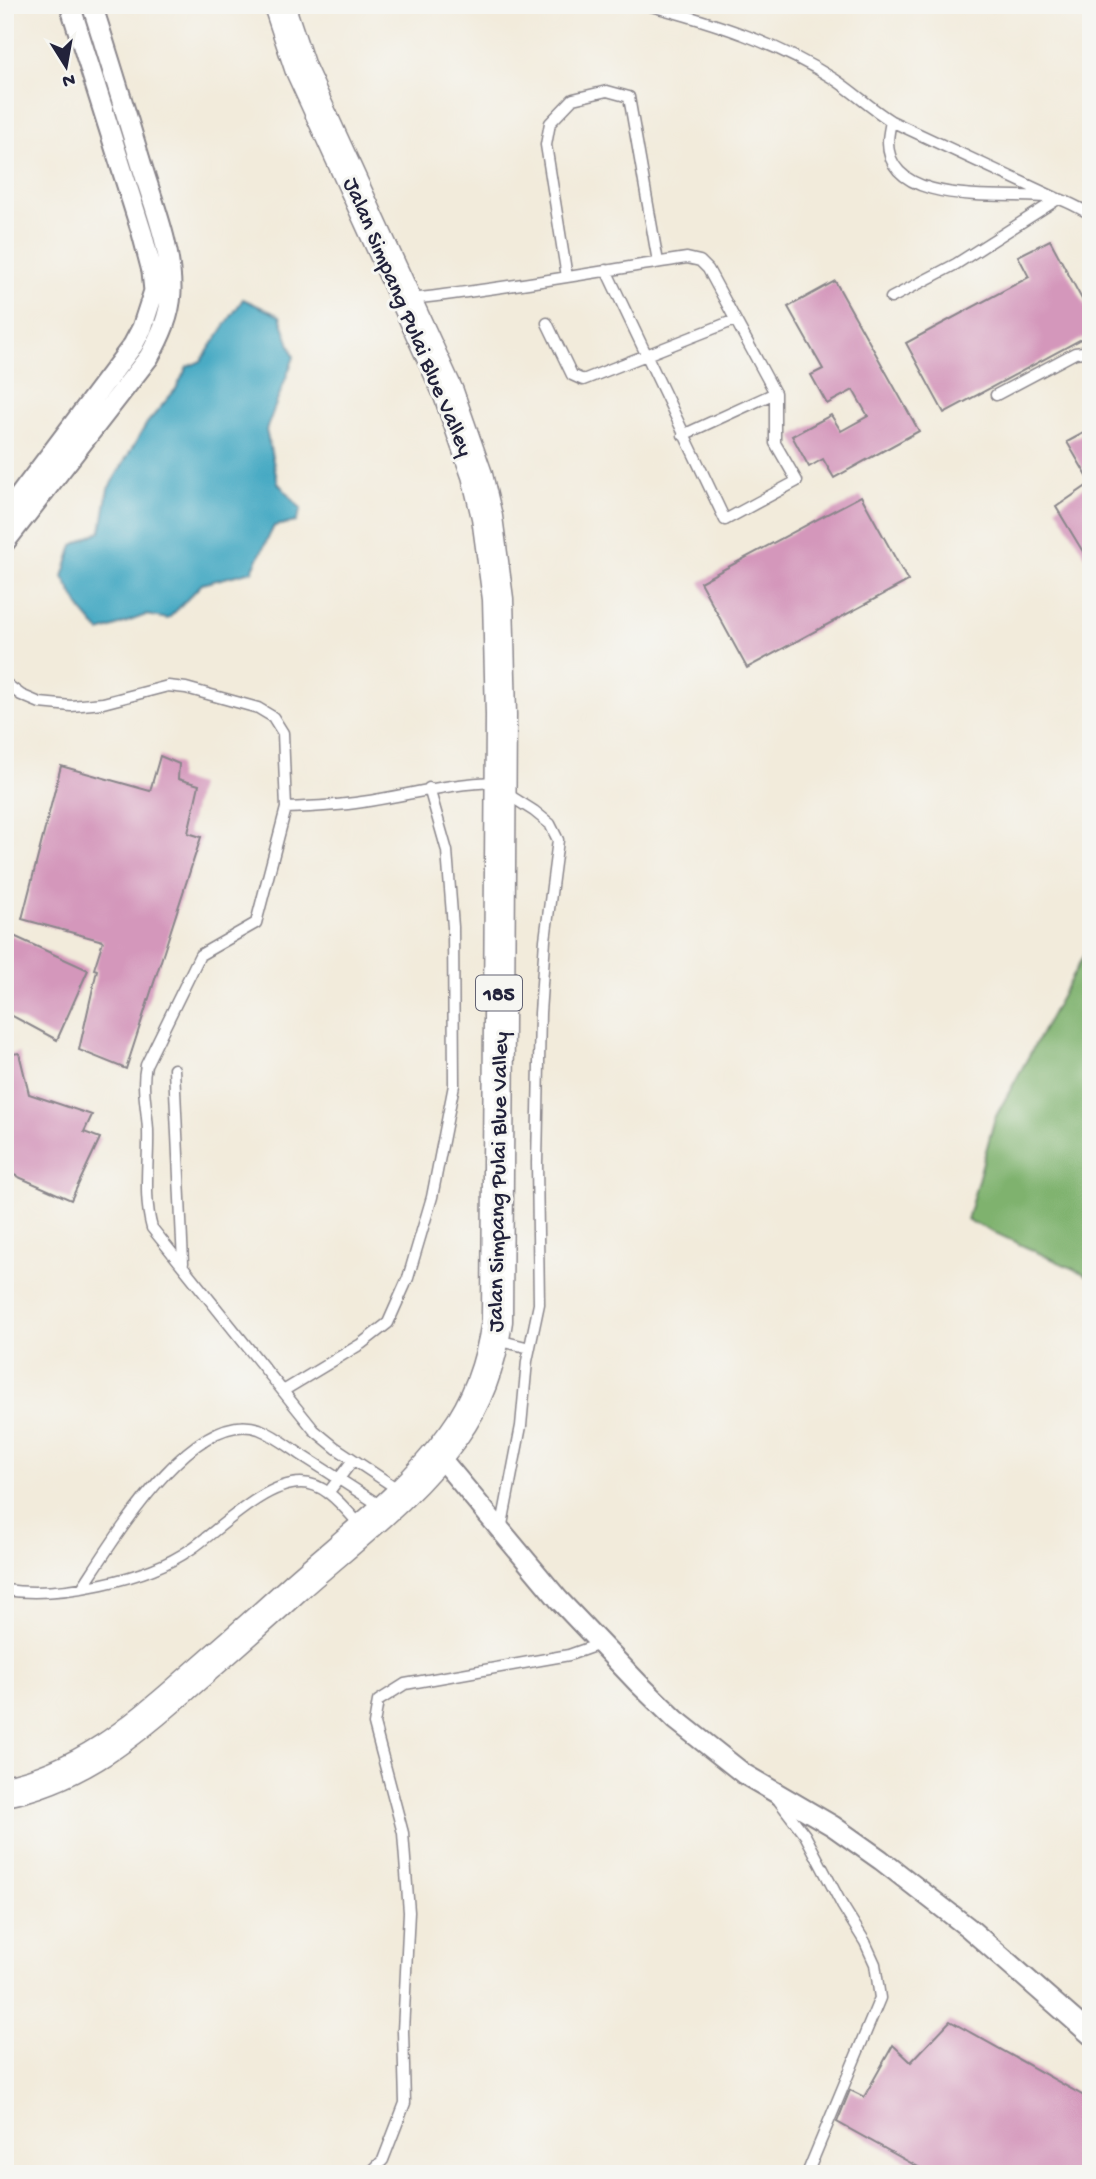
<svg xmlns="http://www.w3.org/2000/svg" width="1096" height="2179" font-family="'Gochi Hand',sans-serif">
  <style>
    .forest { fill: #7fb26e; stroke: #506a54; stroke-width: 2 }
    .water { fill: #44a9c3; stroke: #33667f; stroke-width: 2 }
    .building { fill: #d497bb }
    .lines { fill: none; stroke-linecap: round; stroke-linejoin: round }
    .service-casing { stroke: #8a868b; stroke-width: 13 }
    .minor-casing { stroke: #8a868b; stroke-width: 23 }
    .primary-casing { stroke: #8a868b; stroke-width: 33 }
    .service { stroke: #fff; stroke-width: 10 }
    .minor { stroke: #fff; stroke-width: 19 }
    .primary { stroke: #fff; stroke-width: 30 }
    .labels { text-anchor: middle; stroke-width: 6; stroke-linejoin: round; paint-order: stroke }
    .shield { fill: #f6f6f2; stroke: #626272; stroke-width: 2 }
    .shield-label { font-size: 21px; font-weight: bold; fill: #22223b }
    .street-label { font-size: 23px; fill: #22223b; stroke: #f6f6f2 }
  </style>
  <rect width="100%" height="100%" fill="#f6f6f2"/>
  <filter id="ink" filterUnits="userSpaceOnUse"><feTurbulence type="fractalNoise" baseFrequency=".0143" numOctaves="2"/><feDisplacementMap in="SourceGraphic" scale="14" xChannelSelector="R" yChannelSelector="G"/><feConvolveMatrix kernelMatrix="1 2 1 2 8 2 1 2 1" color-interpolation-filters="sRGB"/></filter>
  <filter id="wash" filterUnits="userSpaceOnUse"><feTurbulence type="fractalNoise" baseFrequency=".00686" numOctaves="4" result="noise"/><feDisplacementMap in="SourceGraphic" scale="28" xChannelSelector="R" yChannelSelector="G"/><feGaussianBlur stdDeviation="1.57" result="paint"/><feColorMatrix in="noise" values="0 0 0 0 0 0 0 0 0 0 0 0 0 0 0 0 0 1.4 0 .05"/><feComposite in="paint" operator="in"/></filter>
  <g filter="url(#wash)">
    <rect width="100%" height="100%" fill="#f2ebdb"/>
    <path class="forest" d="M1091 942V1277L967 1220 995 1118Z"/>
    <path class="water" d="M243 299 280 316 294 357 266 430 278 483 301 509 296 522 274 526 252 571 202 584 168 619 146 615 100 632 82 611 63 577 73 545 101 531 108 489 147 423 176 389 187 367 201 361Z"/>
    <g id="blocks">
      <path class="building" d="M1050 240 1091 316V334L944 413 906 343 1029 277 1018 256Z
        M835 281 919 431 834 478 823 459 809 467 792 436 831 415 841 431 868 416 853 390 827 404 811 375 823 369 788 307Z
        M1091 429V483L1067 442Z
        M1091 483V565L1056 507Z
        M861 496 908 581 747 668 700 582Z
        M160 756 179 764 178 779 199 785 188 833 201 837 126 1069 79 1050 97 970 94 969 103 941 22 919 61 766 150 791Z
        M5 932 88 970 57 1040 5 1012Z
        M19 1053 29 1094 92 1115 84 1132 100 1138 71 1200 5 1171V1055Z
        M950 2021 1091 2100V2174H931L837 2122 850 2090 864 2097 893 2045 911 2062Z"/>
    </g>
  </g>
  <g filter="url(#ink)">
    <use href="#blocks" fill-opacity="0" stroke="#8a868b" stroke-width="2"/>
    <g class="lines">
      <g class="service-casing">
        <path id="service" d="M647 5C712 22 776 42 834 79 854 92 870 108 891 121 890 127 888 135 888 142 888 211 1013 191 1056 198 1068 201 1080 209 1091 214
          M891 121 1058 199 956 264 891 298
          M567 277 546 145 550 123 573 99 607 91 629 97 658 262
          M411 299C503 289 595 272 687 258L700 261 708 269 775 393V443L797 481 725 520 606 270
          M547 323 572 375 583 380 735 320
          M996 395 1075 353 1091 351
          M683 435 775 393
          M5 683 21 695 40 703 71 706 103 703 168 686 186 688 258 708 273 717 283 733 286 808
          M174 1069 183 1263
          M497 1340 530 1348
          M283 1391 361 1344 388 1323 408 1278 432 1197 454 1085 453 927 447 851 429 788
          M399 1490 336 1448 314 1430 152 1228C143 1197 149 1162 148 1130 147 1108 141 1087 146 1065L200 955 256 923 286 808C312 807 337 806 362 802 410 795 448 783 497 782
          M328 1493 353 1460
          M501 1530 521 1426 527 1361 539 1304 537 1163 540 1013 545 940 558 840 550 824 534 811 504 792
          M82 1588C112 1543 193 1406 259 1429 274 1435 287 1445 300 1454 327 1471 354 1489 381 1506
          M5 1590C59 1598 147 1580 191 1549 220 1529 264 1483 301 1483 327 1483 344 1508 360 1525
          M779 1801 805 1835 842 1905 865 1942 875 1964 880 1998 807 2174
          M369 2174 383 2160 405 2103 403 2031 409 1912 403 1833 374 1724 378 1701 405 1684 569 1655 600 1644"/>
      </g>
      <g class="minor-casing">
        <path id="minor" d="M5 515 133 345 142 328 154 291 152 271 142 233 70 5
          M5 542 149 357C160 337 170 316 171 292 172 252 156 211 144 173 127 117 110 61 92 5
          M438 1455 559 1600 638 1683 676 1720 744 1774 833 1826 881 1860 970 1929 1091 2035"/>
      </g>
      <g class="primary-casing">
        <path id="primary" d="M5 1791C79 1777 135 1730 190 1681 226 1650 262 1618 297 1586 351 1538 412 1493 454 1434 479 1400 491 1363 497 1321L501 715 498 599 487 517 477 475 448 392 300 68 279 5"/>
      </g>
      <use href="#service" class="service"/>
      <use href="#minor" class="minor"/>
      <use href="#primary" class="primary"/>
    </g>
  </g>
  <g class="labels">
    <rect class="shield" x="476" y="975.5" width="46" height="35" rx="5"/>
    <g class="shield-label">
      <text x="499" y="1000">185</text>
    </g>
    <g class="street-label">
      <text transform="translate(410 316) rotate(67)" y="8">Jalan Simpang Pulai Blue Valley</text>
      <text transform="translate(496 1182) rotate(-89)" y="8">Jalan Simpang Pulai Blue Valley</text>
    </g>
  </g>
  <rect width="1096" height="2179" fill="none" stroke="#f6f6f2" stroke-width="28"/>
  <g transform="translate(66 66) rotate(169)" stroke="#f6f6f2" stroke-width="5" paint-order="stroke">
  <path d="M0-5L12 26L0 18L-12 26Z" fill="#22223b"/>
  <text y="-10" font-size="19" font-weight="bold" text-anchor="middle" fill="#22223b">N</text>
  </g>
</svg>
